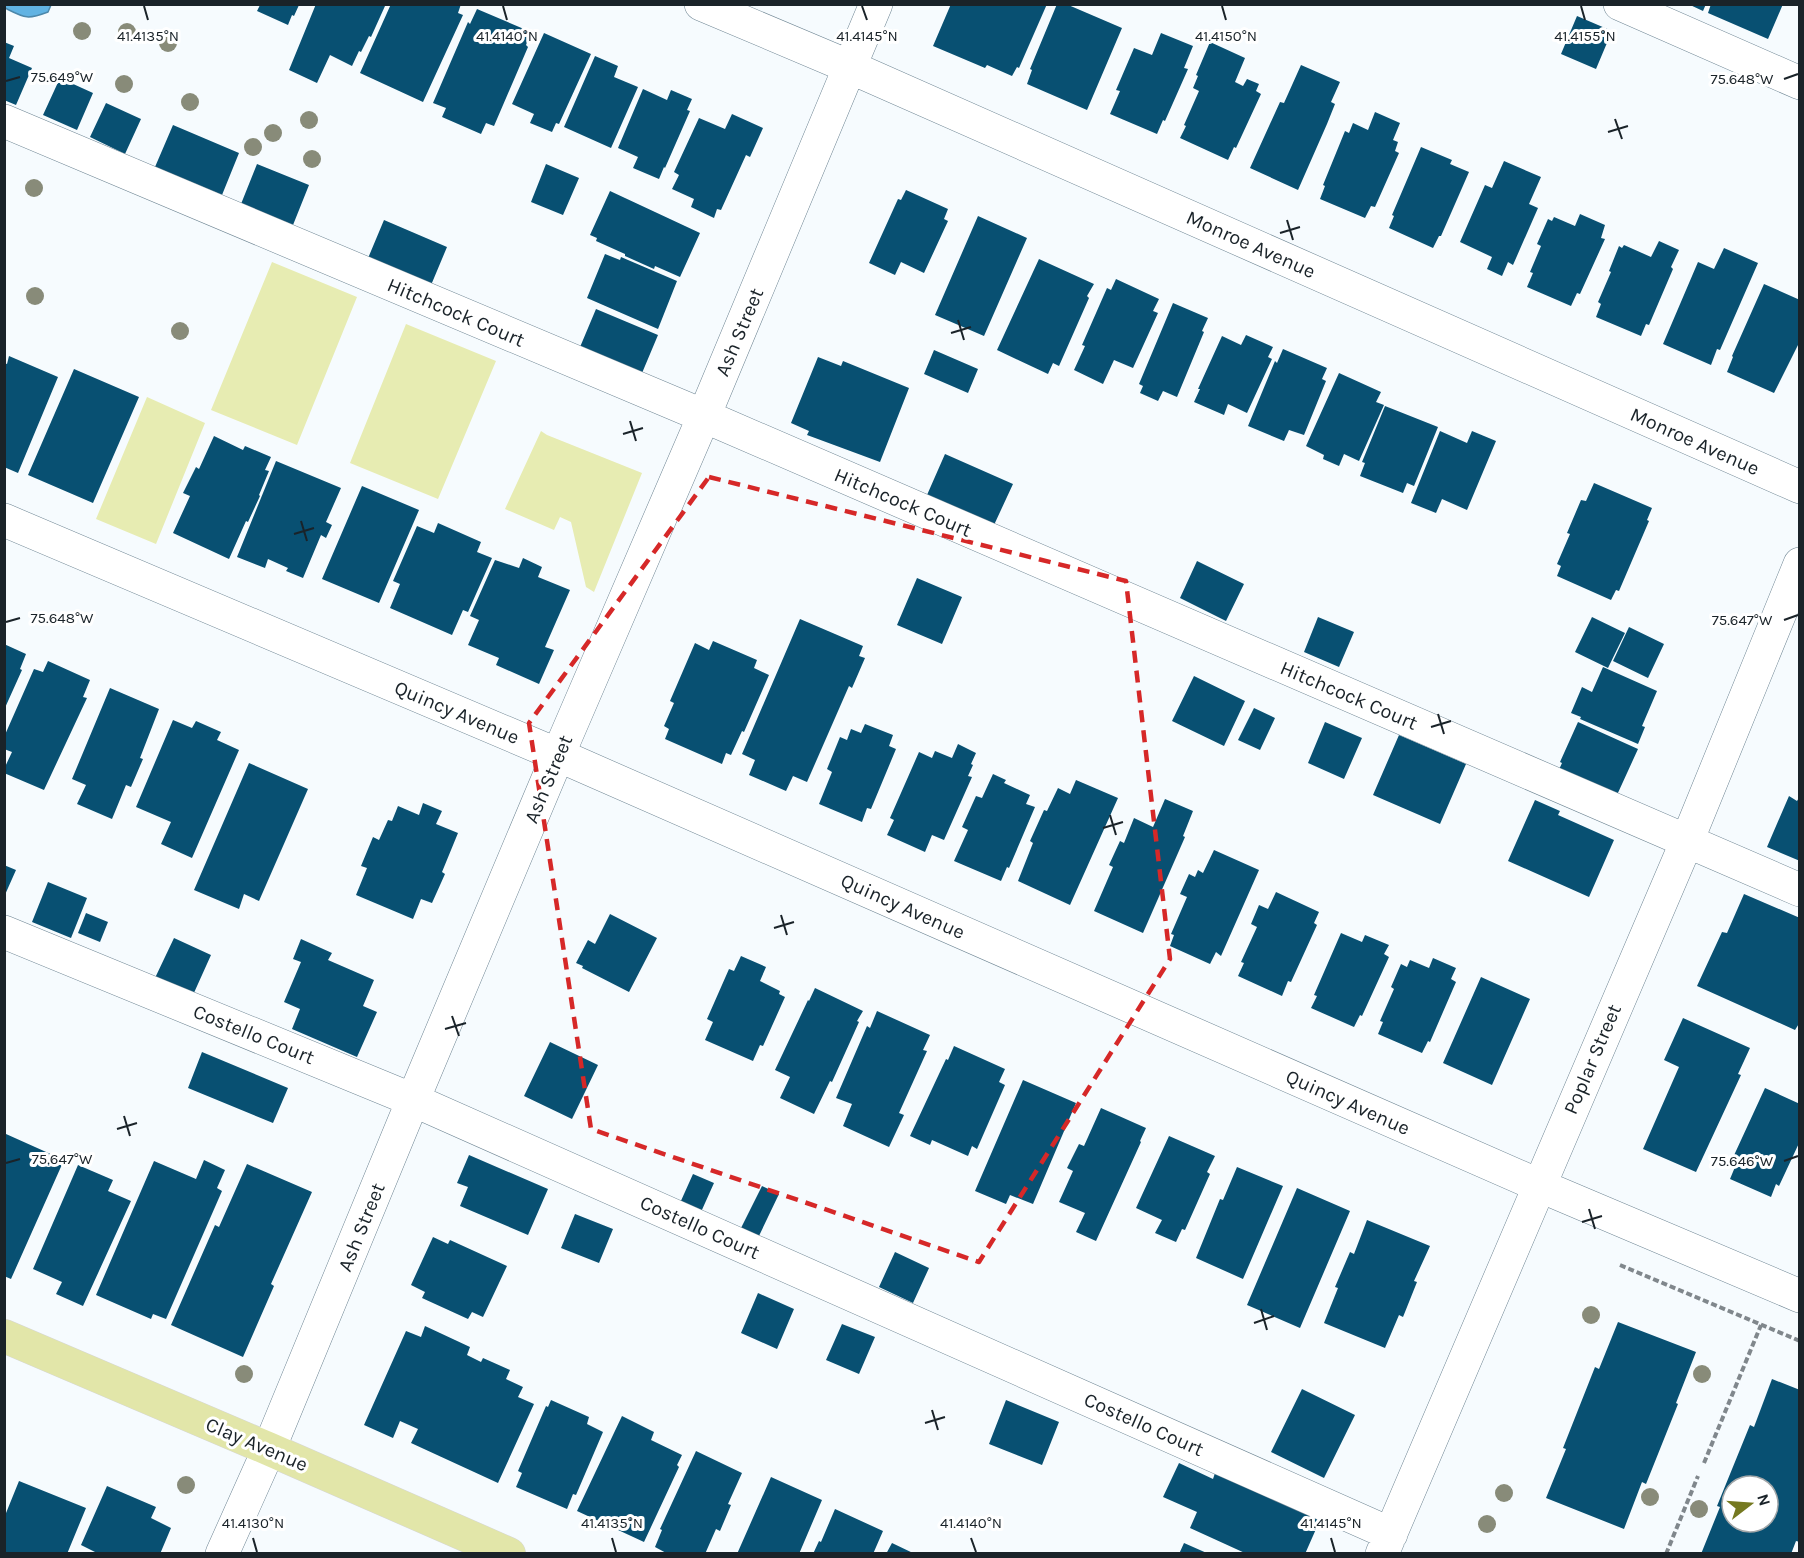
<svg xmlns="http://www.w3.org/2000/svg" width="1804" height="1558" font-family="Karla,sans-serif">
  <style>
    .green { fill: #e7ecb2 }
    .water { fill: #61b3e3; stroke: #4c88ab; stroke-width: 1.5 }
    .building { fill: #085072; fill-rule: evenodd }
    .lines { fill: none; stroke-linecap: round; stroke-linejoin: round }
    .minor-casing { stroke: #6f8694; stroke-width: 34 }
    .major-casing { stroke: #d6d7d8; stroke-width: 34 }
    .path { stroke: #80878c; stroke-width: 4; stroke-dasharray: 6 3; stroke-linecap: butt }
    .minor { stroke: #fff; stroke-width: 33 }
    .major { stroke: #e2e6a9; stroke-width: 33 }
    .tree { fill: #888b79 }
    .marked { fill: none; stroke: #d62828; stroke-width: 4.5; stroke-dasharray: 12 8; stroke-linejoin: round }
    .ticks { fill: none; stroke: #1a2329; stroke-width: 2 }
    .labels { text-anchor: middle; stroke-width: 6; stroke-linejoin: round; paint-order: stroke }
    .street-label { font-size: 20px; fill: #1a2329; stroke: #fff }
    .ticks-label { font-size: 15px; text-anchor: middle; fill: #1a2329; stroke: #fff; stroke-width: 6; stroke-linejoin: round; paint-order: stroke }
  </style>
  <rect width="100%" height="100%" fill="#f6fbfe"/>
  <path class="green" d="M272 262 357 297 297 445 211 410Z
    M406 324 496 361 438 499 350 463Z
    M147 397 205 423 156 544 96 519Z
    M541 431 547 435 642 473 594 592 586 587 571 522 560 517 554 530 505 509Z"/>
  <path class="water" d="M4 5 5 4 51 5 48 12C27 20 25 18 5 8Z"/>
  <path class="building" d="M316 4 385 6 371 37 369 36 361 52 359 51 352 66 330 55 317 83 289 70Z
    M391 4H461L458 13 463 15 423 102 360 73Z
    M951 4H1047L1019 68 1017 67 1012 76 987 65 985 68 933 46Z
    M1057 4H1066L1122 28 1087 110 1027 84 1032 70 1030 69Z
    M1688 4H1706L1703 11Z
    M1711 4H1783L1768 39 1708 13Z
    M260 5H299L294 16 292 15 288 25 257 11Z
    M477 9 531 32 526 45 528 47 494 126 486 123 481 134 442 117 446 108 433 103 468 22 470 24Z
    M1577 16 1612 31 1596 69 1561 54Z
    M544 33 591 54 559 124 556 123 552 132 530 123 534 114 512 104Z
    M1161 33 1193 46 1184 68 1188 69 1165 121 1163 120 1157 134 1110 114 1120 91 1116 90 1134 48 1152 55Z
    M4 42 14 46 9 58 32 68 16 105 4 100Z
    M1210 42 1245 58 1235 82 1243 86 1247 79 1259 84 1256 91 1261 94 1236 148 1234 147 1228 160 1180 138 1186 126 1184 125 1199 91 1193 88 1198 76 1196 75Z
    M595 56 618 66 614 77 638 87 611 148 564 127Z
    M1301 65 1340 82 1331 102 1335 104 1327 124 1298 190 1250 168 1280 102 1284 103Z
    M60 78 93 93 77 130 43 115Z
    M643 89 667 100 671 90 692 99 687 110 690 111 665 168 664 167 659 179 633 168 638 157 618 148Z
    M106 103 141 119 125 154 90 137Z
    M1375 112 1400 123 1393 140 1398 142 1395 151 1399 153 1375 207 1371 206 1365 218 1320 199 1325 186 1323 185 1345 131 1349 133 1353 123 1368 130Z
    M732 114 763 128 750 157 746 155 721 210 717 209 714 218 691 207 694 199 672 189 679 175 674 172 699 118 725 129Z
    M173 125 239 153 222 195 155 167Z
    M1421 147 1452 160 1450 164 1469 172 1441 236H1439L1433 248 1389 228 1394 216 1392 215Z
    M1504 161 1541 177 1529 204 1538 208 1513 265 1508 262 1502 276 1487 269 1492 257 1460 242 1485 185 1492 188Z
    M257 164 309 185 293 225 241 204Z
    M546 164 579 178 563 215 531 202Z
    M906 190 948 209 944 219 948 221 924 273 901 262 895 275 869 263 898 199 901 200Z
    M610 191 700 233 680 277 655 266 654 269 625 256V254L596 241 597 238 590 235Z
    M1580 214 1605 225 1601 238 1605 239 1580 294 1577 293 1571 306 1527 287 1533 273 1530 272 1541 246 1537 244 1548 219 1552 221 1554 217 1575 226Z
    M978 216 1027 238 984 336 935 315Z
    M384 220 447 247 429 290 366 263Z
    M1659 241 1679 250 1671 267 1673 269 1649 325 1646 324 1641 336 1596 317 1601 304 1598 302 1611 272 1609 271 1619 246 1622 248 1624 245 1651 257Z
    M1724 248 1758 263 1720 350 1717 349 1711 365 1663 344 1698 262 1714 269Z
    M605 254 620 260 621 257 677 281 658 329 587 298Z
    M1039 259 1094 284 1087 296 1089 298 1059 366 1053 363 1048 374 997 350Z
    M1116 279 1159 299 1153 311 1158 313 1133 368 1114 360 1103 384 1074 370 1085 346 1082 345 1107 288 1111 290Z
    M1764 284 1800 300V341L1774 393 1727 372 1733 357 1732 356Z
    M1173 303 1208 318 1202 331 1204 332 1177 397 1163 391 1158 401 1140 393 1143 386 1139 384Z
    M596 309 658 335 637 385 575 359Z
    M1246 335 1273 347 1268 357 1272 359 1247 413 1228 404 1224 415 1194 402 1200 389H1198L1222 336 1241 345Z
    M1283 349 1327 368 1322 379 1326 381 1304 435 1289 430 1284 441 1248 426 1275 361 1277 363Z
    M934 350 978 369 968 393 924 374Z
    M9 356 58 377 18 473 4 467V363L7 364Z
    M818 357 841 366 843 361 909 388 880 462 807 435 809 431 791 423Z
    M74 369 139 397 93 503 28 475Z
    M1339 373 1381 392 1376 402 1384 405 1359 461 1344 454 1339 466 1323 459 1324 455 1306 446Z
    M1385 406 1438 427 1414 486 1407 483 1403 493 1360 476 1365 463 1362 462Z
    M1440 431 1467 443 1472 431 1496 441 1467 510 1442 499 1436 513 1411 503Z
    M214 436 243 450 245 446 271 457 265 470 269 471 259 495 260 496 248 522 246 521 229 559 173 533 190 496 183 493 196 467 199 469Z
    M945 454 1013 484 994 525 927 495Z
    M276 461 341 488 326 522 332 525 326 538 321 535 303 578 286 571 288 568 268 559 265 568 237 557Z
    M1594 483 1652 508 1647 520 1649 521 1619 591 1616 590 1611 600 1557 576 1561 566 1557 564 1570 534 1567 533 1581 500 1586 501Z
    M362 486 419 510 379 603 322 579Z
    M438 523 481 542 477 552 492 558 468 612 463 610 452 635 390 608 400 584 393 581 417 526 434 533Z
    M523 558 542 567 538 577 570 590 545 647 554 650 539 684 496 665 499 658 468 645 479 620 470 616 495 560 519 568Z
    M1197 561 1244 584 1226 621 1180 598Z
    M917 578 962 597 942 644 897 625Z
    M1318 617 1354 632 1339 667 1304 652Z
    M1592 617 1625 633 1608 668 1575 652Z
    M800 619 863 646 859 656 865 658 852 688 849 686 807 782 793 776 786 791 749 775 755 760 742 754Z
    M1629 627 1664 644 1648 678 1613 661Z
    M713 641 757 660 754 668 769 675 744 732 742 731 731 755 726 753 722 764 665 739 669 729 664 726 674 703 670 701 695 643 709 650Z
    M4 644 26 654 20 669 22 670 4 710Z
    M48 661 90 680 83 697 87 698 44 790 4 773V769L12 752 4 749V737L34 669 43 672Z
    M1603 667 1657 691 1642 726 1645 727 1638 744 1580 719 1581 717 1571 713 1582 687 1592 692Z
    M1194 676 1245 701 1224 746 1172 721Z
    M110 688 159 709 140 758 143 759 131 787 126 785 112 819 77 804 86 785 72 779Z
    M1254 708 1275 718 1260 750 1238 740Z
    M173 720 192 728 196 721 221 732 217 740 239 750 192 858 161 844 171 822 136 807Z
    M1325 722 1362 738 1344 779 1308 763Z
    M1578 722 1638 749 1617 795 1557 774 1562 763 1560 762Z
    M865 724 893 735 889 746 896 749 871 809 867 808 862 822 819 804 832 772 827 769 840 737 847 740 851 729 861 733Z
    M1399 735 1466 764 1440 824 1373 795Z
    M958 744 976 753 971 764 973 765 968 776 972 777 944 840 932 835 925 852 887 835 894 820 890 818 919 752 932 758 935 751 952 758Z
    M249 763 308 789 259 901 244 894 239 909 194 890Z
    M993 774 1006 780 1004 783 1030 795 1026 804 1035 807 1009 868 1007 867 1001 881 954 861 968 830 962 827 976 796 982 798Z
    M1076 780 1118 798 1070 905 1018 881 1033 843 1030 841 1044 810 1047 811 1058 788 1070 794Z
    M1789 796 1797 801 1800 796V861L1767 847Z
    M1165 799 1193 811 1183 836 1185 837 1143 933 1094 911 1113 867 1109 865 1120 841 1124 843 1134 818 1153 827Z
    M1535 800 1560 811 1558 815 1614 840 1589 897 1508 861Z
    M423 803 442 811 436 824 458 833 442 872 445 874 432 903 421 899 413 919 356 895 367 868 361 866 373 837 379 840 388 820 392 821 398 806 419 815Z
    M1214 850 1259 870 1221 956 1216 952 1210 964 1170 946 1174 935 1171 934 1187 897 1180 894 1189 874 1195 877 1198 870 1203 873Z
    M4 865 16 870 4 897Z
    M48 882 87 898 71 938 32 922Z
    M1276 892 1319 912 1314 923 1317 925 1291 982 1288 981 1282 996 1238 976 1244 963 1241 962 1257 927 1251 924 1259 905 1268 909Z
    M1744 894 1800 918V1022L1795 1030 1697 986 1722 932 1727 933Z
    M86 913 108 922 100 942 78 933Z
    M610 914 657 938 629 992 582 968 583 966 576 963 588 940 595 944Z
    M1341 933 1362 942 1365 935 1389 945 1384 954 1389 957 1362 1016 1360 1015 1354 1027 1311 1008 1317 996 1314 995Z
    M174 938 211 955 193 995 155 978Z
    M301 939 332 953 328 960 374 980 363 1006 377 1012 357 1057 292 1029 300 1009 284 1002 301 962 293 959Z
    M741 956 766 967 760 981 780 991 779 994 785 997 763 1046 760 1045 753 1061 705 1040 713 1022 707 1019 729 969 734 971Z
    M1433 958 1456 968 1451 979 1456 982 1430 1042 1428 1041 1422 1053 1378 1034 1383 1022 1380 1021 1394 989 1391 987 1401 964 1407 967 1410 960 1429 968Z
    M1481 977 1530 999 1492 1085 1443 1063Z
    M815 988 863 1011 857 1021 859 1022 832 1082 830 1081 814 1114 780 1098 790 1077 775 1070 808 1000 809 1001Z
    M877 1011 930 1035 923 1050 927 1051 899 1113 904 1115 889 1147 843 1126 852 1104 836 1098 867 1026 870 1028Z
    M1683 1018 1750 1048 1738 1074 1741 1075 1696 1172 1643 1149 1679 1067 1664 1060Z
    M550 1042 598 1065 572 1119 524 1096Z
    M954 1046 1005 1069 999 1082 1005 1085 977 1149 972 1146 968 1156 932 1140 930 1145 910 1136 946 1059 948 1060Z
    M202 1052 288 1088 273 1123 188 1088Z
    M1023 1080 1076 1103 1033 1204 1010 1195 1006 1204 975 1191Z
    M1765 1088 1800 1104V1141L1779 1186 1776 1184 1771 1197 1730 1179 1735 1167 1730 1164Z
    M1101 1108 1146 1128 1140 1141 1141 1142 1096 1241 1076 1232 1085 1213 1059 1202 1073 1171 1067 1168 1079 1144 1084 1146Z
    M6 1134 64 1160 11 1279 4 1276V1138Z
    M1169 1136 1215 1156 1207 1172 1210 1174 1185 1230 1182 1229 1176 1242 1155 1233 1162 1220 1136 1208Z
    M469 1155 548 1189 528 1235 460 1206 468 1187 457 1183Z
    M204 1160 225 1170 217 1188 222 1191 166 1319 153 1314 151 1319 96 1295 154 1161 196 1179Z
    M247 1164 312 1192 271 1284 274 1286 243 1357 171 1325 215 1225 219 1227Z
    M78 1165 113 1180 108 1191 131 1201 83 1306 56 1294 62 1282 33 1269Z
    M1237 1167 1283 1186 1243 1279 1196 1258 1220 1199 1223 1200Z
    M693 1174 714 1183 701 1212 680 1203Z
    M762 1186 779 1194 758 1238 740 1230Z
    M1297 1188 1350 1211 1300 1328 1247 1305Z
    M575 1214 613 1229 599 1263 561 1248Z
    M1367 1220 1430 1246 1414 1281 1417 1282 1403 1317 1399 1315 1385 1348 1324 1323 1338 1288 1335 1287 1350 1252 1354 1254Z
    M433 1237 448 1244 450 1240 507 1266 483 1317 472 1312 468 1319 422 1298 425 1292 411 1285Z
    M895 1252 929 1268 913 1303 879 1287Z
    M758 1293 794 1309 777 1349 741 1333Z
    M1618 1322 1696 1352 1676 1403 1678 1404 1646 1484 1642 1482 1624 1529 1546 1498 1566 1449 1563 1448 1595 1367 1599 1369Z
    M842 1324 875 1337 859 1374 826 1360Z
    M425 1326 470 1347 467 1355 481 1362 483 1358 510 1370 506 1379 523 1387 518 1397 534 1404 498 1483 411 1443 418 1429 400 1421 393 1438 364 1425 406 1331 421 1337Z
    M1772 1379 1800 1390V1542L1796 1541 1791 1554H1701L1720 1507 1717 1506 1750 1425 1754 1427ZM1732 1486H1768V1522H1732Z
    M1302 1389 1355 1415 1324 1478 1271 1452Z
    M551 1400 589 1417 587 1424 603 1432 576 1495 573 1494 567 1509 516 1487 522 1473 518 1471 546 1406 548 1407Z
    M1006 1400 1059 1422 1042 1465 989 1444Z
    M622 1416 654 1432 651 1440 682 1455 677 1465 679 1467 644 1542 577 1511Z
    M696 1451 742 1473 728 1504 731 1505 720 1531 716 1529 705 1554H668L655 1547 662 1530 660 1529Z
    M1179 1463 1213 1479 1215 1473 1320 1520 1305 1554H1247L1190 1528 1197 1512 1163 1497Z
    M771 1477 822 1500 799 1554H737Z
    M19 1481 86 1508 67 1554H4V1518Z
    M107 1486 156 1507 151 1518 171 1528 160 1554H99L81 1545Z
    M835 1509 883 1531 873 1554H813L819 1541 821 1542Z
    M892 1543 915 1554H886Z
    M1184 1543 1209 1554H1179Z"/>
  <g class="lines">
    <g class="minor-casing">
      <path id="minor" d="M701 4 850 67 1800 487
        M1620 4 1800 83
        M4 121 704 416 1800 890
        M4 520 558 755 1538 1185 1800 1296
        M4 932 413 1100 1391 1534
        M222 1554 269 1449 413 1100 558 755 704 416 876 4
        M1382 1554 1687 841 1800 564"/>
    </g>
    <g class="major-casing">
      <path id="major" d="M4 1336 269 1449 509 1554"/>
    </g>
    <path class="path" d="M1620 1265 1800 1341
      M1704 1463 1761 1325
      M1666 1554 1698 1476"/>
    <use href="#minor" class="minor"/>
    <use href="#major" class="major"/>
  </g>
  <g class="tree">
    <circle cx="82" cy="31" r="9"/>
    <circle cx="127" cy="32" r="9"/>
    <circle cx="168" cy="43" r="9"/>
    <circle cx="124" cy="84" r="9"/>
    <circle cx="190" cy="102" r="9"/>
    <circle cx="309" cy="120" r="9"/>
    <circle cx="273" cy="133" r="9"/>
    <circle cx="253" cy="147" r="9"/>
    <circle cx="312" cy="159" r="9"/>
    <circle cx="34" cy="188" r="9"/>
    <circle cx="35" cy="296" r="9"/>
    <circle cx="180" cy="331" r="9"/>
    <circle cx="1591" cy="1315" r="9"/>
    <circle cx="244" cy="1374" r="9"/>
    <circle cx="1702" cy="1374" r="9"/>
    <circle cx="186" cy="1485" r="9"/>
    <circle cx="1504" cy="1493" r="9"/>
    <circle cx="1650" cy="1497" r="9"/>
    <circle cx="1699" cy="1509" r="9"/>
    <circle cx="1487" cy="1524" r="9"/>
  </g>
  <path class="marked" d="M709 477 1126 581 1170 959 979 1262 591 1129 529 723Z"/>
  <path class="ticks" d="M144 6 148 20M503 6 507 20M862 6 867 20M1222 6 1226 20M1581 6 1585 20M1784 79 1798 74M6 81 20 77M1615 119 1622 139M1608 132 1628 126M1287 220 1293 240M1280 233 1300 227M958 320 964 340M951 333 971 327M630 421 636 441M623 434 643 428M301 521 307 541M294 534 314 528M1784 620 1798 615M6 622 20 618M1438 714 1444 734M1431 727 1451 721M1110 815 1116 835M1103 828 1123 822M781 915 787 935M774 928 794 922M452 1016 459 1036M445 1029 466 1023M124 1116 130 1136M117 1129 137 1123M1784 1161 1798 1156M6 1163 20 1159M1589 1209 1595 1229M1582 1222 1602 1216M1261 1309 1267 1330M1254 1323 1274 1316M932 1410 938 1430M925 1423 945 1417M253 1538 257 1552M612 1538 616 1552M971 1538 976 1552M1331 1538 1335 1552"/>
  <g class="labels">
    <g class="street-label">
      <text transform="translate(1251 244) rotate(24)" y="7">Monroe Avenue</text>
      <text transform="translate(456 312) rotate(23)" y="7">Hitchcock Court</text>
      <text transform="translate(739 332) rotate(-67)" y="7">Ash Street</text>
      <text transform="translate(1695 441) rotate(24)" y="7">Monroe Avenue</text>
      <text transform="translate(903 502) rotate(23)" y="7">Hitchcock Court</text>
      <text transform="translate(1349 695) rotate(23)" y="7">Hitchcock Court</text>
      <text transform="translate(457 712) rotate(23)" y="7">Quincy Avenue</text>
      <text transform="translate(548 779) rotate(-67)" y="7">Ash Street</text>
      <text transform="translate(903 906) rotate(24)" y="7">Quincy Avenue</text>
      <text transform="translate(254 1034) rotate(22)" y="7">Costello Court</text>
      <text transform="translate(1592 1059) rotate(-67)" y="7">Poplar Street</text>
      <text transform="translate(1348 1102) rotate(24)" y="7">Quincy Avenue</text>
      <text transform="translate(361 1227) rotate(-68)" y="7">Ash Street</text>
      <text transform="translate(700 1227) rotate(24)" y="7">Costello Court</text>
      <text transform="translate(1144 1424) rotate(24)" y="7">Costello Court</text>
      <text transform="translate(257 1444) rotate(23)" y="7">Clay Avenue</text>
    </g>
  </g>
  <g class="ticks-label">
    <text x="148" y="41">41.4135°N</text>
    <text x="507" y="41">41.4140°N</text>
    <text x="867" y="41">41.4145°N</text>
    <text x="1226" y="41">41.4150°N</text>
    <text x="1585" y="41">41.4155°N</text>
    <text x="62" y="82">75.649°W</text>
    <text x="1742" y="84">75.648°W</text>
    <text x="62" y="623">75.648°W</text>
    <text x="1742" y="625">75.647°W</text>
    <text x="62" y="1164">75.647°W</text>
    <text x="1742" y="1166">75.646°W</text>
    <text x="253" y="1528">41.4130°N</text>
    <text x="612" y="1528">41.4135°N</text>
    <text x="971" y="1528">41.4140°N</text>
    <text x="1331" y="1528">41.4145°N</text>
  </g>
  <rect width="1804" height="1558" fill="none" stroke="#1a2329" stroke-width="12"/>
  <g transform="translate(1750 1504) rotate(73)"><circle r="28" fill="#ffffff" stroke="#a3a7a9" stroke-width="1.5"/>
  <path d="M0-4.5L10 22L0 15L-10 22Z" fill="#757921"/>
  <text y="-9" font-size="16" font-weight="bold" text-anchor="middle" fill="#1a2329">N</text>
  </g>
</svg>
